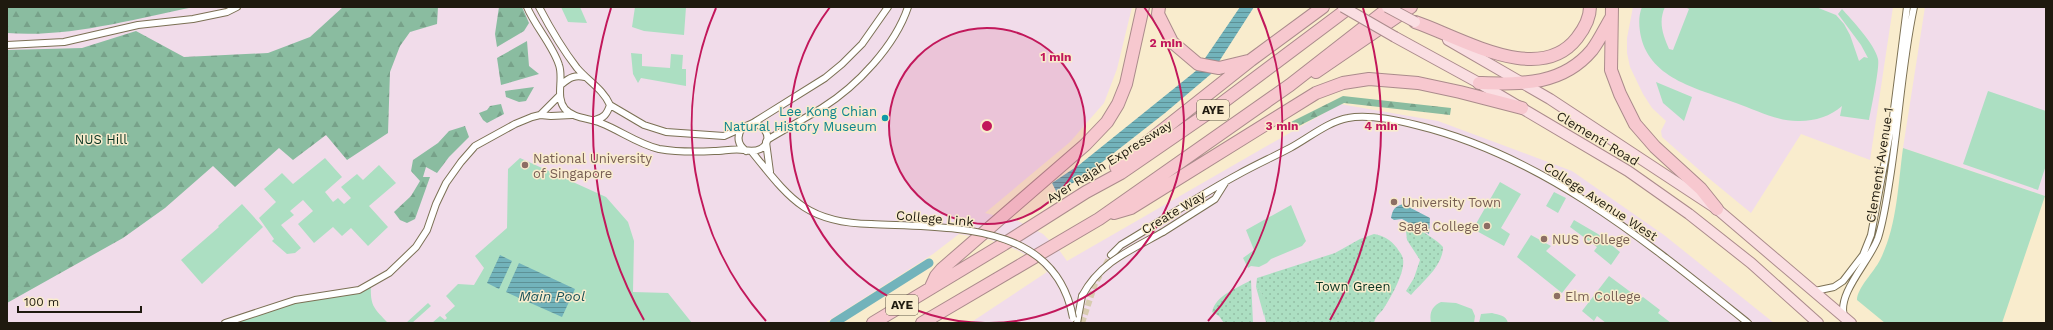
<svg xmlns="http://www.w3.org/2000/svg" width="2053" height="330" font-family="'Work Sans',sans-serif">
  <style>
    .education { fill: #f1dcea }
    .green { fill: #acdfc2 }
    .forest { fill: url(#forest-firs) }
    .park { fill: url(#park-dots) }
    .water { fill: url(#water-rules) }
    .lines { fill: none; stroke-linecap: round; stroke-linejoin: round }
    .canal { stroke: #72b3bb; stroke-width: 9 }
    .minor-tunnel { stroke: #d8ccb0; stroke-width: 6; stroke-dasharray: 6 3; stroke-linecap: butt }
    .minor-casing { stroke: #7b7054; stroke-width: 8 }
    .primary-casing { stroke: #ab8b8c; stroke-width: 12 }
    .motorway-casing { stroke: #ab8b8c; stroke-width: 14 }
    .minor { stroke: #fff; stroke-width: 6 }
    .primary { stroke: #fadee2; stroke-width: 10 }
    .motorway { stroke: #f7c8cf; stroke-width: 12 }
    .minor-bridge-casing { stroke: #7b7054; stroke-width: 8; stroke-linecap: butt }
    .primary-bridge-casing { stroke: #ab8b8c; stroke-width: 12; stroke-linecap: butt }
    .minor-bridge { stroke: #fff; stroke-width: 6 }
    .primary-bridge { stroke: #fadee2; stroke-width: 10 }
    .ring { fill: none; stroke: #c2185b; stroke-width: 2 }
    .culture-dot { fill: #0f9aa8; stroke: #f9eccd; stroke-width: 1.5 }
    .education-dot { fill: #8d6e63; stroke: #f9eccd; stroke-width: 1.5 }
    .labels { text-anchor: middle; stroke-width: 3; stroke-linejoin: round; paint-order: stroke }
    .shield { fill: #f9eccd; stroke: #605948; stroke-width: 1 }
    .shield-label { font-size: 12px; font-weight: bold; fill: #1f1a0f }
    .culture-label { font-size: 13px; fill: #0d838f; stroke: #f9eccd; text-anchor: end }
    .street-label { font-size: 13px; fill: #1f1a0f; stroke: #f9eccd }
    .park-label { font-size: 13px; fill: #093421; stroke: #f9eccd }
    .education-label { font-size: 13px; fill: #785e54; stroke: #f9eccd; text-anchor: start }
    .water-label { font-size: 14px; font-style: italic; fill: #1b5259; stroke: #f9eccd }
    .centre { fill: #c2185b; stroke: #f9eccd; stroke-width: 2 }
    .ring-label { font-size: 12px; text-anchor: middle; font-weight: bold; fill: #c2185b; stroke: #f9eccd; stroke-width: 3; stroke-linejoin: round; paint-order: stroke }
  </style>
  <defs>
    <pattern id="forest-firs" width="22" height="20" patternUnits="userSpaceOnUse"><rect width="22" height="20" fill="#8abca0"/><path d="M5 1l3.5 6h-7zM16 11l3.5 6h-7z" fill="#77a189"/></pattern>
    <pattern id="park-dots" width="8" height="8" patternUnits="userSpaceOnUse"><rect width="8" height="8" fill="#acdfc2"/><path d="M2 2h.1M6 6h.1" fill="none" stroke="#94bfa6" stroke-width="1.8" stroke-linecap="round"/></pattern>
    <pattern id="water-rules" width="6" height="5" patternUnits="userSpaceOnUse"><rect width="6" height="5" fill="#72b3bb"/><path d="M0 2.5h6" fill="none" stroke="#5d9196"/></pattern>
  </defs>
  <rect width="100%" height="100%" fill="#f9eccd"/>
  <path class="education" d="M7 7H1132L1117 69 1104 103 1070 142 985 213 1018 221 1043 234 1059 250 1067 261 1340 104 1438 121 1572 171 1664 235 1774 323H970L1047 272 1038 262 1017 250 991 240 959 234 933 254 825 323H7Z
    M1633 7H1893L1870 160 1801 134 1751 213 1706 176 1662 137 1661 131 1666 121 1652 108 1643 94 1630 67 1627 53V38Z
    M1925 7H2046L2045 196 1903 148Z"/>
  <path class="green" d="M561 7H580L587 23 568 22Z
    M635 7H686L684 35 644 31 632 27Z
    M1642 7H1665C1658 22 1663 35 1669 49L1673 50 1689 9 1685 7H1816L1836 15 1844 24 1850 35 1859 61 1864 57 1868 58 1861 45 1838 14 1842 9C1851 19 1875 44 1878 59 1880 67 1871 109 1869 120L1840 116 1842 106C1831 116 1815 121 1800 121 1778 122 1756 110 1736 103 1700 89 1651 80 1641 37 1639 28 1638 16 1642 7Z
    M631 53 642 54V66L670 68 671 54 683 55 682 69H686V86L641 78 638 83 633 74Z
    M1656 82 1692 97 1684 121 1663 103Z
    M1988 91 2046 111V165L2038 190 1963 164Z
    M1903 148 2045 196 2002 323H1885L1857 300C1857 288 1874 272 1880 260 1897 227 1898 185 1903 148Z
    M325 158 342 177 325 192 333 202 338 198 344 204 351 198 341 187 357 174 363 180 379 165 396 183 369 206 388 227 368 246 351 228 342 236 333 227 314 243 298 224 313 211 303 200 290 211 294 215 281 225 301 248 295 253 287 254 272 241 274 239 259 218 276 202 264 189 282 173 293 184Z
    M520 158 606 197 628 222 634 241 633 292 668 293 692 323H432L440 316 445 320 447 318 445 315 455 306 446 296 458 284 474 285 484 268 475 256 507 228 508 169Z
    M1500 182 1521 194 1501 228 1510 234 1504 246 1473 229Z
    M1554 192 1566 198 1558 213 1546 206Z
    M242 204 263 227 202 284 181 260 219 227 218 226Z
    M1291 205 1306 241 1302 246 1271 259 1267 263 1259 267 1251 266 1248 268 1243 258 1254 250 1246 230Z
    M1574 220 1598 234 1620 252 1611 265 1594 251 1597 247 1570 227Z
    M1531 235 1551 246 1546 251 1576 275 1562 293 1517 257Z
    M1609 276 1640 299 1643 297 1660 310 1658 313 1671 323H1606L1597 316 1594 321 1582 311Z
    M371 283C370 306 373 307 388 323H226L260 310 359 290Z
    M1256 287C1267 298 1270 302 1264 316Z
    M1441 302 1456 303 1472 309 1475 316 1474 323H1431C1429 313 1432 306 1441 302Z
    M428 303 431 306 412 323H406Z
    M1492 313C1499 315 1506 315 1508 323H1479L1481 314Z"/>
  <path class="forest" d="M7 7H194C133 19 69 38 7 33Z
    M343 7H438L437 24 410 32 400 46 390 72 388 133 347 160 326 135 293 160 279 148 235 187 213 166 165 208 123 238 7 303V50L82 48 136 31 184 57 268 53 310 37Z
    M499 7H522L529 23 524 31 497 47 495 34Z
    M527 41 529 66 539 74 501 85 497 58Z
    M534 87 526 101 519 102 506 97 505 91Z
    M1343 96 1451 108 1450 115 1344 103 1291 130 1285 125Z
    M501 104 504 114 487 123 483 120 479 113 487 110 490 106Z
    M465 126 469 137 449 157 437 173 426 167 423 177H430L415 219 407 223 400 220 394 212 411 196 420 181 411 171 413 160 438 143 449 131Z"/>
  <path class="park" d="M1420 229C1428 236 1436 239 1443 247 1443 266 1423 281 1411 295L1406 291 1414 278 1420 260 1407 240 1406 231Z
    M1374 234C1384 236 1390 239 1397 248 1398 250 1401 253 1402 256 1408 268 1391 297 1384 308 1380 314 1376 315 1374 323L1266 322C1260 306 1276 307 1256 287L1257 278 1335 253 1360 239Z
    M1251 280 1253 323H1224L1219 316 1212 312C1216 295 1236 289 1251 280Z"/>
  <path class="water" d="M1240 7H1254L1211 74 1165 113 1087 174 1057 193 1052 183 1079 165 1197 70Z
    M1403 204 1430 218 1429 234 1402 219 1394 220 1391 218C1393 209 1394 207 1403 204Z
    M500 255 512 261 499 289 487 283Z
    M519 263 575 289 562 317 506 292Z"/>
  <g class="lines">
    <path class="canal" d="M834 323 929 263"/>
    <path class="minor-tunnel" d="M1082 323 1095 284 1111 255"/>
    <g class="minor-casing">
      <path id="minor" d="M527 7C535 26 553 46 559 65 564 79 555 97 565 109 574 119 590 118 601 123 621 131 638 144 659 149 677 152 696 152 714 151 724 151 734 148 744 150 773 156 774 127 753 123
        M539 7C550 28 563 50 577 68 588 81 603 89 610 105L644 125 666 132 724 136 753 123 825 78 842 64 862 44 888 7
        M7 45 64 42 138 25 193 19 227 12 237 7
        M562 84C570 77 575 75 585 77
        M540 115 560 95
        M595 120C604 118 607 114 610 105
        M742 128C736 137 738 145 746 151
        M767 140C785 129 804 119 822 108 857 86 895 46 908 7
        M766 142 770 172
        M752 152C790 199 806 223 871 224
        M1163 232 1215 199 1225 183
        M1111 255 1121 245C1160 222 1198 196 1239 174 1255 165 1273 157 1290 148 1307 139 1329 121 1348 118 1368 114 1396 120 1416 125 1544 156 1647 242 1748 323
        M1815 291 1834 287 1843 281 1863 255 1871 235 1893 117 1907 7
        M1844 316C1837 293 1870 261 1878 238 1884 219 1887 197 1890 178 1899 121 1902 63 1914 7
        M225 323 295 300 359 290 389 273 416 247 427 230 436 204 446 183 461 162 475 146 515 124 532 117 540 115 551 116 572 115
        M1077 323 1082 296"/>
    </g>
    <g class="primary-casing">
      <path id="primary" d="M1395 37 1479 83 1628 171 1689 214 1751 263 1818 323
        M1448 40 1550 99 1717 209 1851 323"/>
    </g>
    <g class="motorway-casing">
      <path id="motorway" d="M1159 7 1158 14 1172 42 1198 64 1219 68 1248 61
        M1612 7 1611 70 1620 94 1635 124 1655 147 1701 189 1717 209
        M1415 22C1460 37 1539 87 1577 38 1584 29 1590 18 1590 7
        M1316 72 1411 7
        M1479 83C1520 84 1562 86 1592 50 1599 41 1605 28 1611 18
        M1116 167 1251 60 1323 7
        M1114 213 1131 208 1316 93 1343 83 1369 79 1418 83 1460 92 1522 108
        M931 287 936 276 942 269 1085 145 1107 122 1118 104 1126 84 1143 7
        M873 323 1004 244 1086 192 1121 173 1214 109 1350 7
        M922 323 1099 219 1290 85 1390 7"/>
    </g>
    <use href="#minor" class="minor"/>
    <use href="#primary" class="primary"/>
    <use href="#motorway" class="motorway"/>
    <g class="minor-bridge-casing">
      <path id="minor-bridge" d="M871 224C948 228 1056 221 1073 318
        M1082 296C1100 262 1131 250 1163 232"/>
    </g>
    <g class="primary-bridge-casing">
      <path id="primary-bridge" d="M1343 7 1395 37
        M1387 7 1415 22"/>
    </g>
    <use href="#minor-bridge" class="minor-bridge"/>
    <use href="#primary-bridge" class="primary-bridge"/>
  </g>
  <circle cx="987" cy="126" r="98" fill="#c2185b" fill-opacity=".12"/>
  <g class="ring">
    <circle cx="987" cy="126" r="98"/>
    <path d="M985 323A197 197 0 0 1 830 7M1144 7A197 197 0 0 1 989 323"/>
    <path d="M766 321A295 295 0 0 1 716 8M1258 8A295 295 0 0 1 1208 321"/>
    <path d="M644 320A394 394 0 0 1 611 8M1363 8A394 394 0 0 1 1330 320"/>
  </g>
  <circle class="culture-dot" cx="885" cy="118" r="4"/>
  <g class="education-dot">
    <circle cx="525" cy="165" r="4"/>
    <circle cx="1394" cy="202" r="4"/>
    <circle cx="1487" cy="226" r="4"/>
    <circle cx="1544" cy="239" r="4"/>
    <circle cx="1557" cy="296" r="4"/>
  </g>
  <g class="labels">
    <g class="shield">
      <rect x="1197" y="100" width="32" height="20" rx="3"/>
      <rect x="886" y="295" width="32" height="20" rx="3"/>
    </g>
    <g class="shield-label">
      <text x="1213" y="114">AYE</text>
      <text x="902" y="309">AYE</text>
    </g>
    <g class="culture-label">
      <text x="877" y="116">Lee Kong Chian<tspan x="877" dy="15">Natural History Museum</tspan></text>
    </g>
    <g class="street-label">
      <text transform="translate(1598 138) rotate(31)" y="5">Clementi Road</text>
      <text transform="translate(1109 161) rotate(-32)" y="5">Ayer Rajah Expressway</text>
      <text transform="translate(1879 165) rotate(-81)" y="5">Clementi Avenue 1</text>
      <text transform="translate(1601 201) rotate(33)" y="5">College Avenue West</text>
      <text transform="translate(1173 212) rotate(-31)" y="5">Create Way</text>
      <text transform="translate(935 218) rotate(5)" y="5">College Link</text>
    </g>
    <g class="park-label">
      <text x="101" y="144">NUS Hill</text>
      <text x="1353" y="291">Town Green</text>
    </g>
    <g class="education-label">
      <text x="533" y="163">National University<tspan x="533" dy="15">of Singapore</tspan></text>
      <text x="1402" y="207">University Town</text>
      <text x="1479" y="231" text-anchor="end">Saga College</text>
      <text x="1552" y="244">NUS College</text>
      <text x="1565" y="301">Elm College</text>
    </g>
    <g class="water-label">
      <text x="552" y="301">Main Pool</text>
    </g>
  </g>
  <circle cx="987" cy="126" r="6" class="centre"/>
  <g class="ring-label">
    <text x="1166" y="47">2 min</text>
    <text x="1056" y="61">1 min</text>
    <text x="1282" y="130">3 min</text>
    <text x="1381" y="130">4 min</text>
  </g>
  <rect width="2053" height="330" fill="none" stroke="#1f1a0f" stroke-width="16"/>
  <path d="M18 306v6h123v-6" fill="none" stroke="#1f1a0f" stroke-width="2"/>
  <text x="24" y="306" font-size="12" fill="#1f1a0f" stroke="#f9eccd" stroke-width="3" paint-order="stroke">100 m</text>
</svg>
